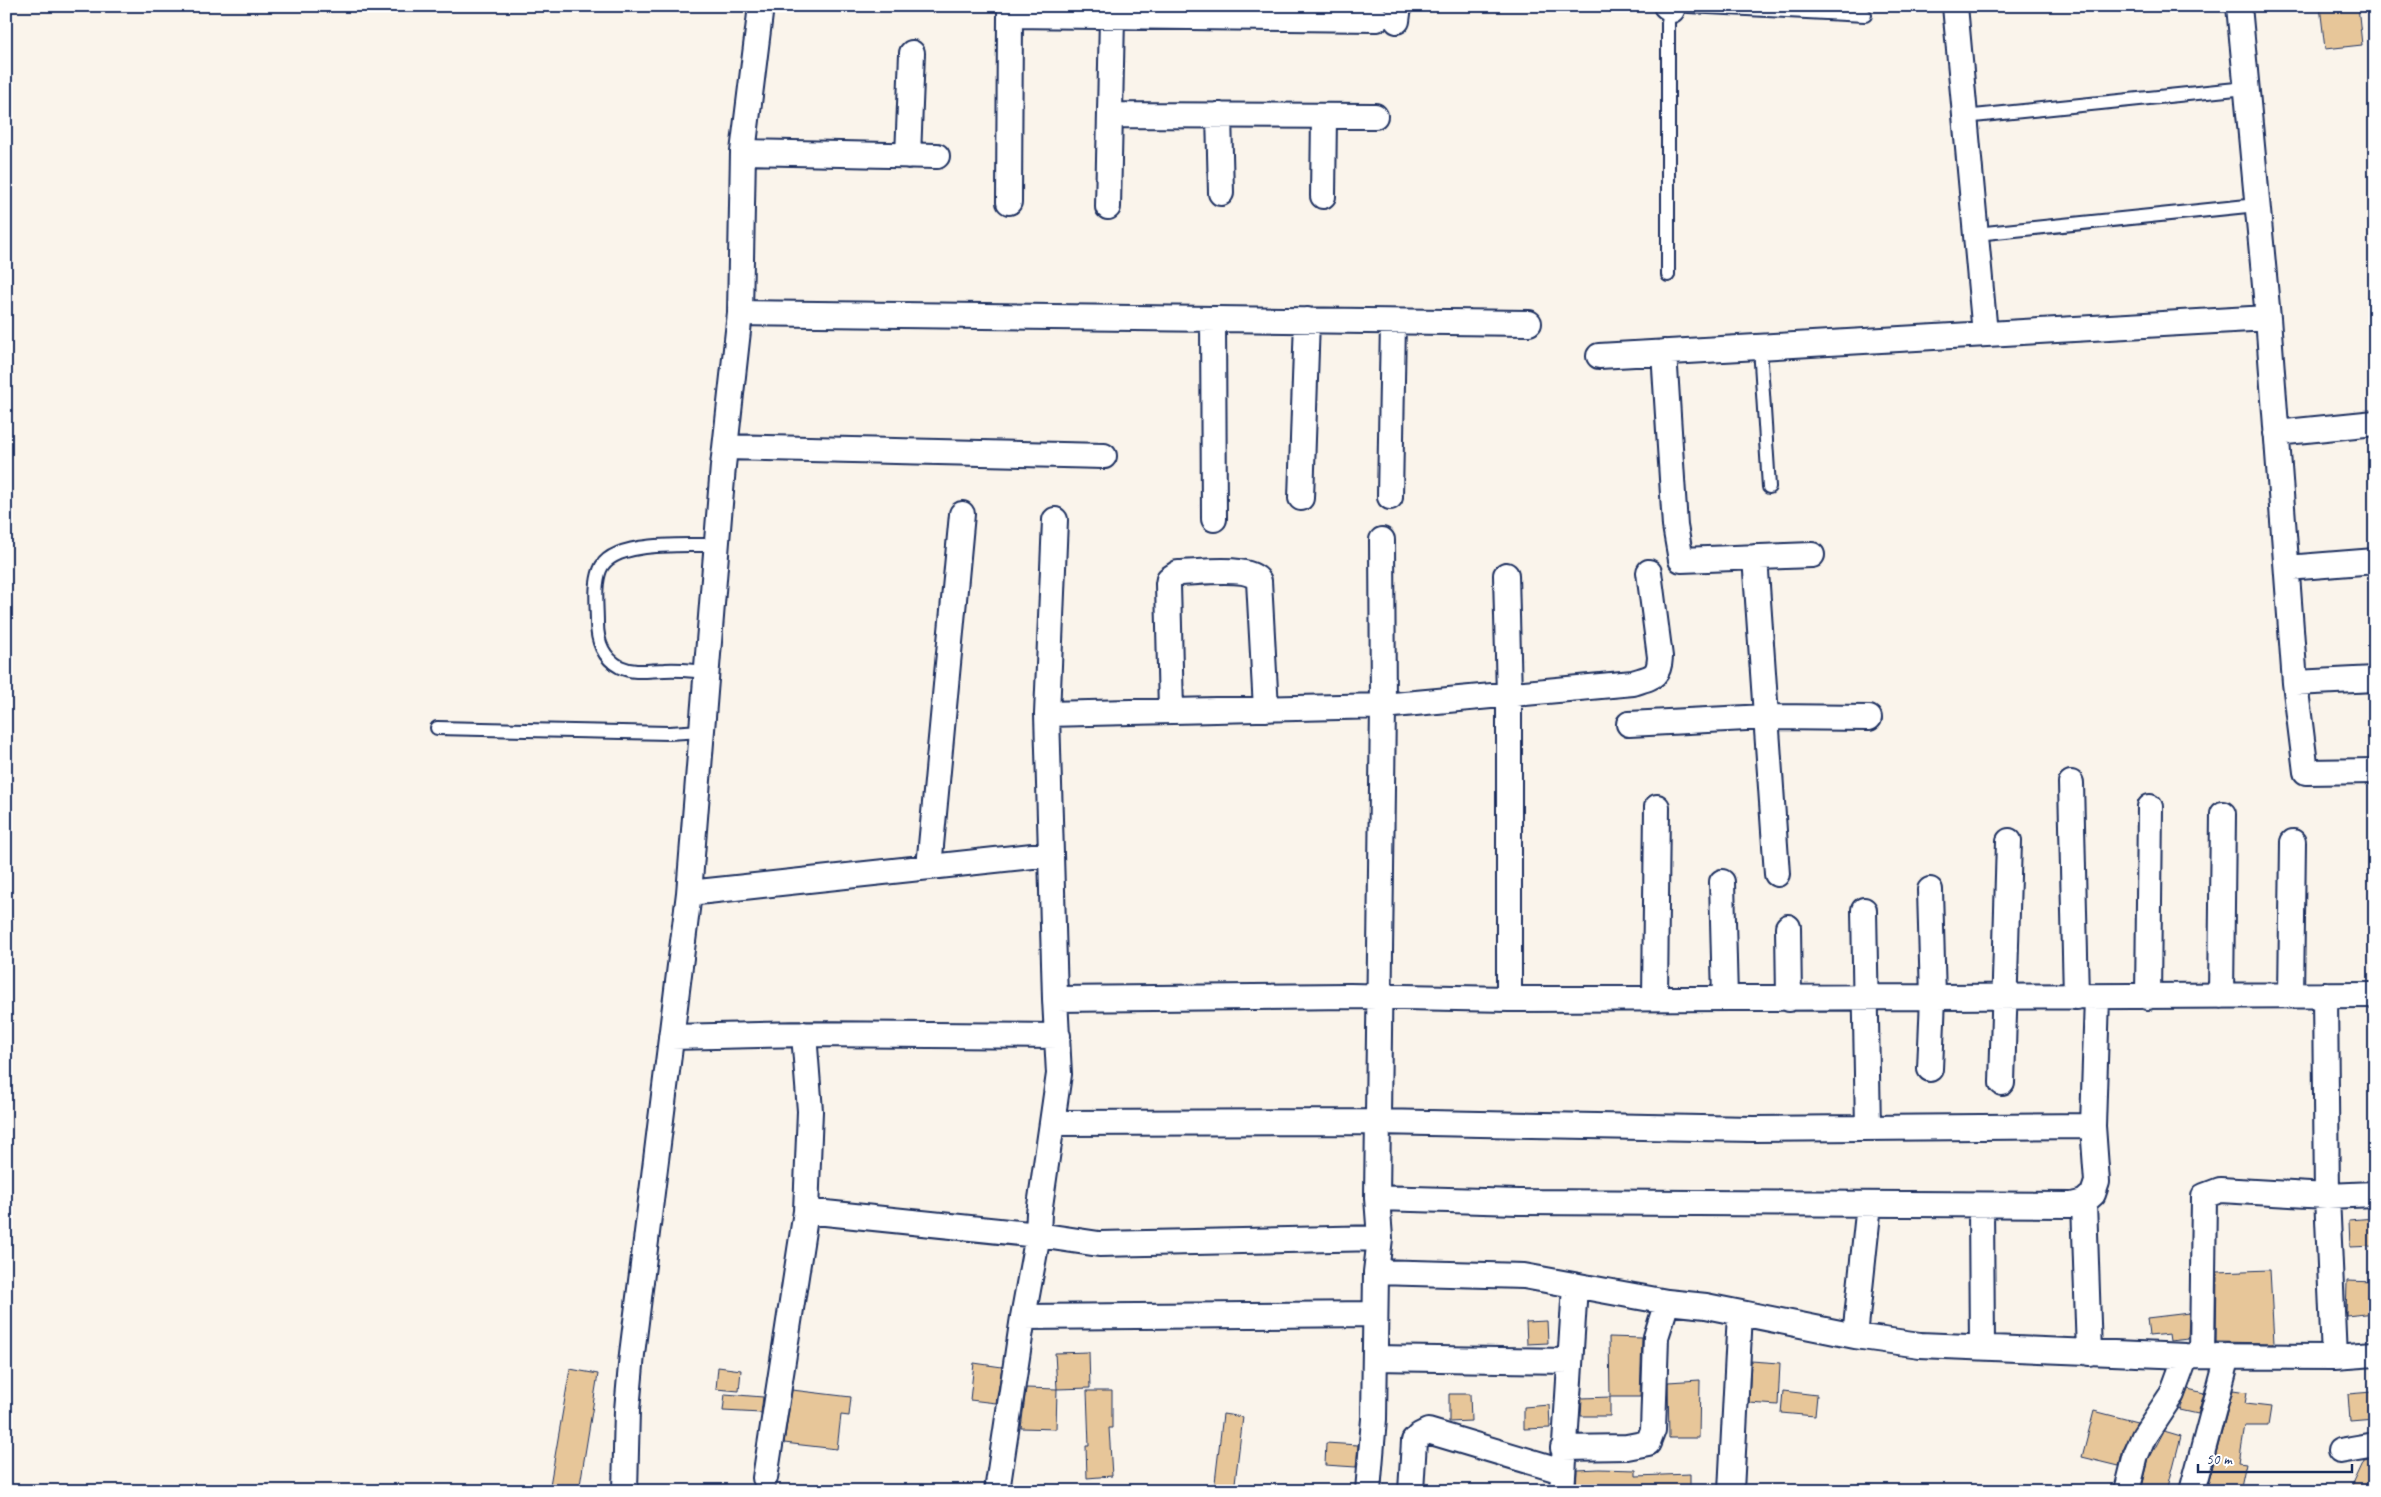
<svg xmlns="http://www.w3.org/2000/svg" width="2381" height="1497" font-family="Caveat,sans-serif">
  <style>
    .building { fill: #e7c699; stroke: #1b2f5e }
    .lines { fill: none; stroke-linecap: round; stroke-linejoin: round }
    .service-casing { stroke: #1b2f5e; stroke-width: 16 }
    .minor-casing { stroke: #1b2f5e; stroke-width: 28 }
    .service { stroke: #fff; stroke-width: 12 }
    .minor { stroke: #fff; stroke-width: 24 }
  </style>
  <rect width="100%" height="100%" fill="#faf4eb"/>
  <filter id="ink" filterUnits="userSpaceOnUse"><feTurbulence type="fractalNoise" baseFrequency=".02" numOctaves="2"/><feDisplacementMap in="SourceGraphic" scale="10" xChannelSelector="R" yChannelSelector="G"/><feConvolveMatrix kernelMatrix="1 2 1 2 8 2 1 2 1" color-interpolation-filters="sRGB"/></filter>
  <g filter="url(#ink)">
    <path class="building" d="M2320 6H2358L2362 45 2325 49Z
      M2375 1218V1246L2350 1247 2349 1220Z
      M2270 1270 2274 1343 2216 1342 2217 1272Z
      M2347 1281 2375 1282V1313L2346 1316Z
      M2189 1313 2188 1339 2170 1341 2169 1334 2149 1336 2147 1318Z
      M1547 1321 1548 1343 1527 1344 1526 1322Z
      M1609 1337 1642 1338 1640 1397H1610Z
      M1089 1352 1090 1388 1057 1389 1056 1429 1021 1428 1026 1388 1057 1389 1055 1353Z
      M1751 1361 1780 1363 1778 1405 1749 1403Z
      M974 1363 1002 1367 996 1403 970 1400Z
      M718 1367 741 1370 739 1391 716 1389Z
      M570 1369 598 1374 579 1491H549Z
      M1700 1380 1699 1438H1669L1668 1382Z
      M2188 1389 2204 1393 2198 1414 2180 1410Z
      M792 1390 851 1397 849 1416 841 1415 837 1449 784 1443Z
      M2233 1390 2247 1392 2245 1404 2271 1407 2268 1426H2245L2239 1462 2246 1463 2240 1491H2206Z
      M1087 1391H1112V1428H1109L1112 1476 1087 1478 1086 1446H1089Z
      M1783 1391 1817 1395 1815 1416 1781 1413Z
      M2372 1392 2374 1419 2350 1421 2348 1394Z
      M725 1394 763 1397 761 1413 723 1411Z
      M1449 1394H1470L1471 1421 1449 1422Z
      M1610 1397V1416H1581L1582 1398Z
      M1549 1405 1550 1428 1524 1429V1407Z
      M2094 1411 2137 1422 2123 1450 2119 1466 2082 1457Z
      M1223 1414 1243 1417 1234 1491H1214Z
      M2164 1431 2181 1436 2167 1491H2141L2149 1459Z
      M1326 1443 1358 1445 1356 1467 1325 1465Z
      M2375 1459V1491H2350L2364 1461Z
      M1599 1469 1636 1470V1476L1690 1474V1491H1576L1577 1470Z"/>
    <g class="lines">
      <g class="service-casing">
        <path id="service" d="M1688 6 1865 15
          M1964 117 2246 88
          M1976 234 2257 205
          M1668 275V22L1670 12 1676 6
          M1760 347 1769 487
          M707 672C693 671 679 669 665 670 650 670 635 674 620 667 603 658 597 640 597 623 597 606 594 586 600 570 611 539 690 546 717 545
          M437 728 669 733 702 731"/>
      </g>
      <g class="minor-casing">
        <path id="minor" d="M761 6 743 152 740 313 723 466 689 893 1051 854 1055 999 1350 996 1509 999 2375 995
          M1010 6V15L1377 19
          M1666 6 1672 10
          M1955 6 1985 334
          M1397 21 1399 6
          M1110 115 1375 116
          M1219 115 1221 193
          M743 152 937 156
          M908 156 912 53
          M1323 196 1324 116
          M1009 202 1010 15
          M1108 207 1112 17
          M740 313 1529 323
          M2268 318 2295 683 2375 679
          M1213 319 1214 519
          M1664 352 1675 526 1681 560 1812 555
          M1599 356 2268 318 2239 6
          M2276 433 2375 423
          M726 447 1104 456
          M1390 497 1393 322
          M1301 498 1307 320
          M1755 557 1777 874
          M2287 568 2375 561
          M1506 575 1509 696V999
          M2295 683 2306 772 2375 771
          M1171 711 1168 584 1169 579 1178 573C1197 573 1249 565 1259 581L1266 709
          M1047 714 1383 706 1633 683C1651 677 1659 678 1660 657L1649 572
          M1629 724 1766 717 1869 718
          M2071 783 2076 997
          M1051 854 1047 714 1055 520
          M929 867 962 514
          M1722 882 1725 998
          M1864 910 1868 1128
          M1788 927 1789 999
          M2291 995 2293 842
          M2325 995 2327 1196 2334 1357
          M2221 996 2223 814
          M2148 997 2150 807
          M1655 998 1657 807
          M671 1037 804 1034 1058 1036
          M1930 1069 1933 998 1930 890
          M2002 1083 2009 841
          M1052 1123 1377 1122 1753 1129 2093 1126
          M1377 1198 1519 1202 2072 1205 2084 1202 2093 1194 2097 1182 2093 1126 2097 997
          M2084 1202 2089 1353
          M1981 1205 1982 1347
          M806 1211 1038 1235 1099 1244 1380 1238
          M1376 1272 1524 1276 1667 1302 1706 1306 1855 1336 1920 1345 2186 1356 2334 1357 2375 1354
          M1023 1317 1375 1314
          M1855 1336 1869 1204
          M2202 1356 2204 1196 2220 1190 2327 1196 2375 1194
          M1375 1358 1569 1361
          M1563 1448 1627 1447 1648 1443 1653 1430 1656 1337 1667 1302
          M2340 1451 2375 1445
          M765 1478 806 1211 810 1111 804 1034
          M625 1491 627 1410 632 1354 689 893
          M997 1491 1023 1317 1038 1235 1039 1213 1059 1074 1055 999
          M1368 1491 1374 1419 1376 1272 1380 1238 1377 1198 1383 706 1382 540
          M1411 1491 1414 1441 1420 1435 1428 1431 1562 1471
          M1562 1491 1575 1286
          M1731 1491 1740 1313
          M2127 1491 2136 1455 2144 1436 2172 1394 2186 1356
          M2192 1491 2228 1356"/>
      </g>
      <use href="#service" class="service"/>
      <use href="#minor" class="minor"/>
    </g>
  </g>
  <rect width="2381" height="1497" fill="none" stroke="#fff" stroke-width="25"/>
  <rect x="12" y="12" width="2356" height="1472" fill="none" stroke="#1b2f5e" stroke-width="2" filter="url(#ink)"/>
  <path d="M2198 1464v8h154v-8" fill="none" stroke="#1b2f5e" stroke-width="2.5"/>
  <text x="2206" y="1464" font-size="15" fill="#1b2f5e" stroke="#ffffff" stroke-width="4" paint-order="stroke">50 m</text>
</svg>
